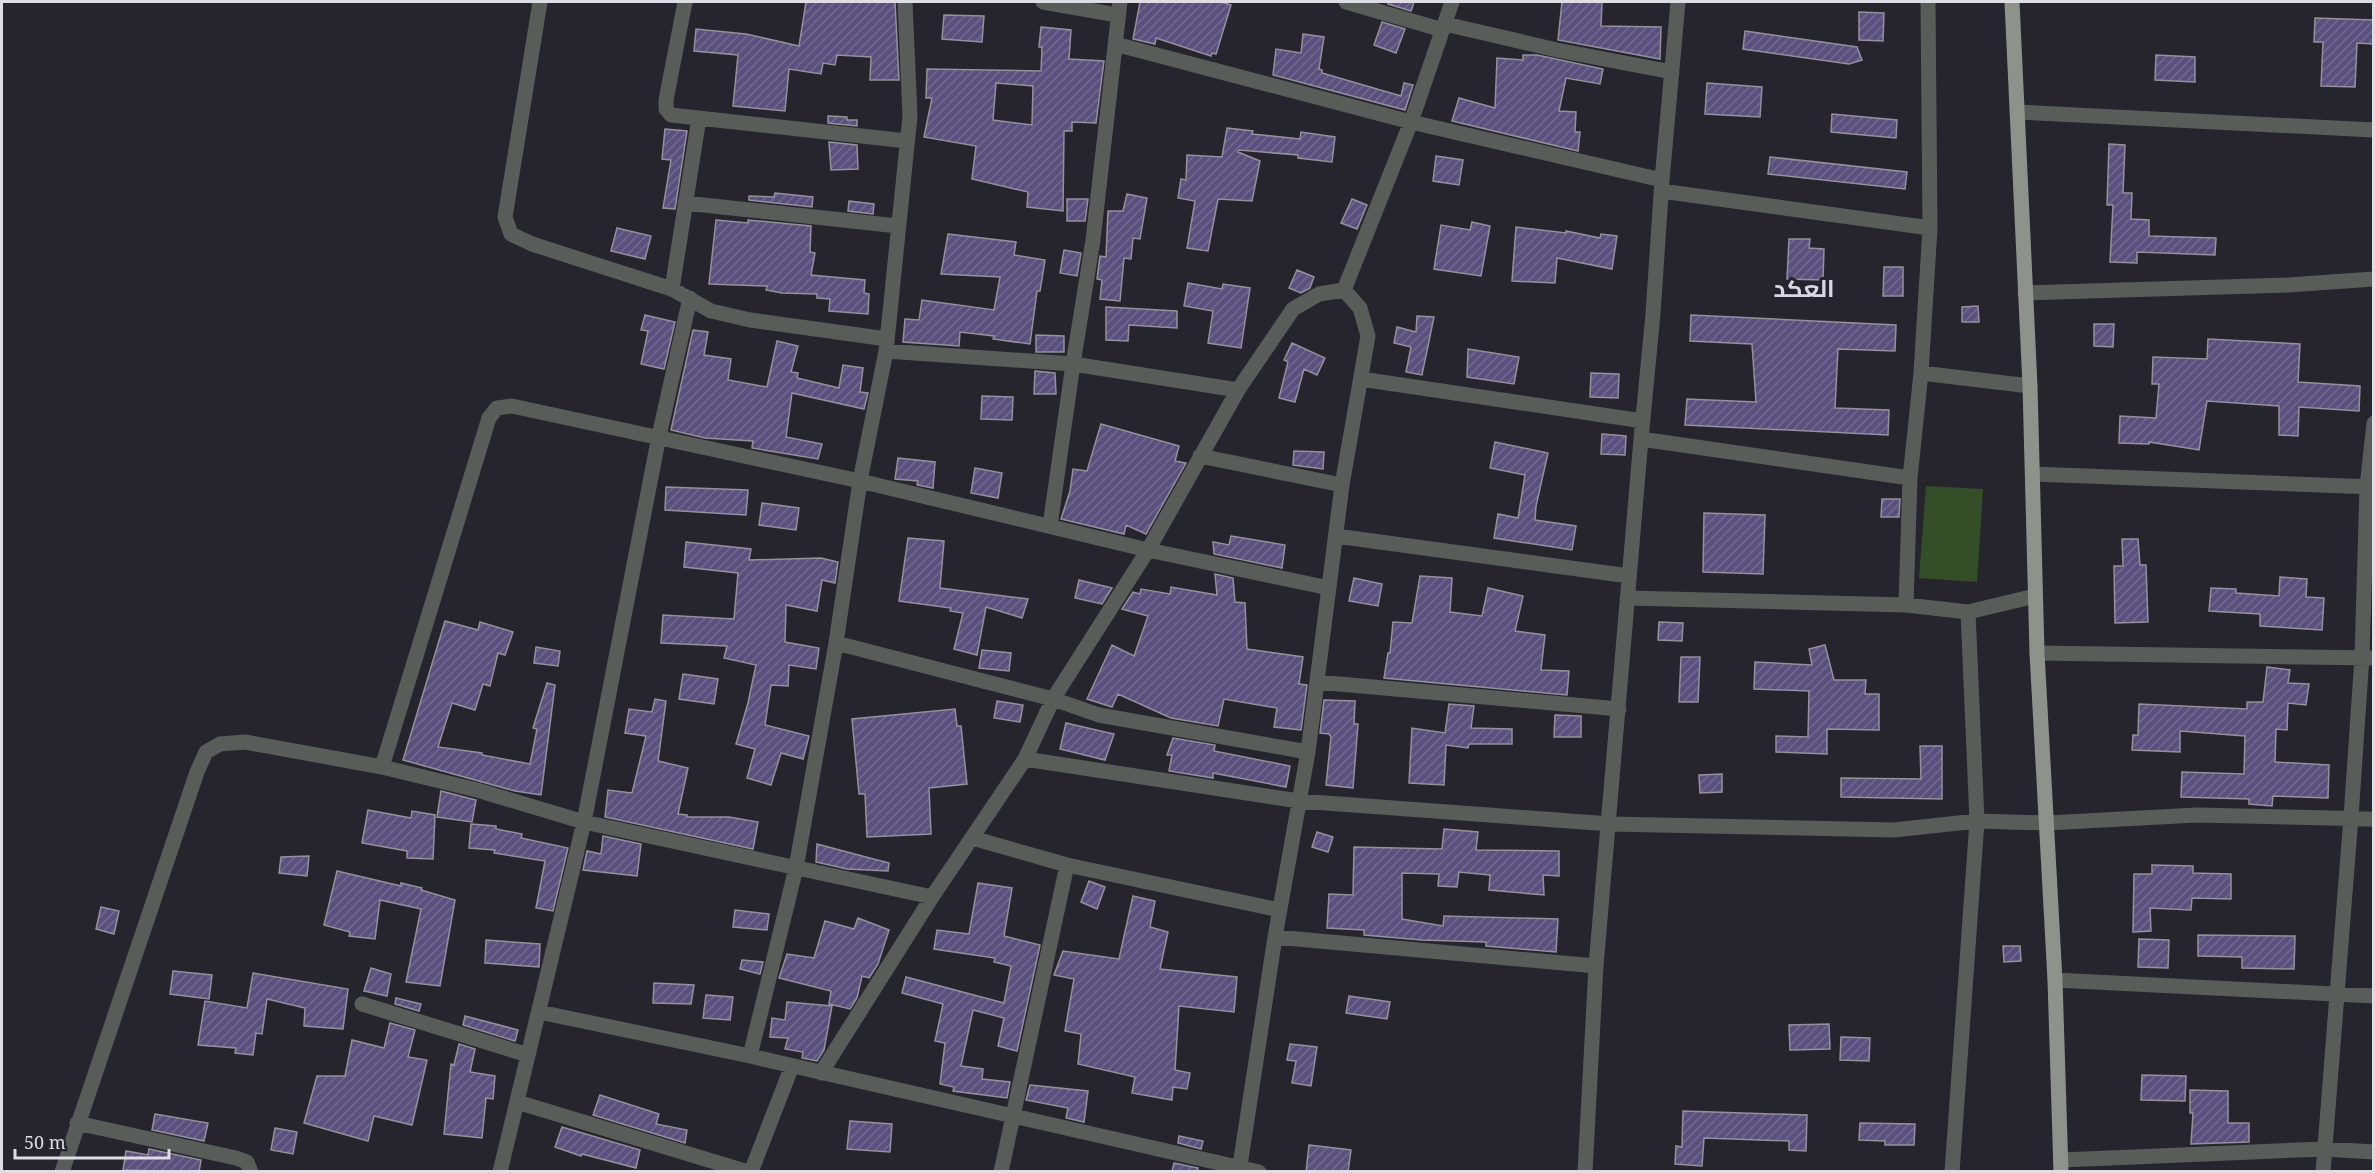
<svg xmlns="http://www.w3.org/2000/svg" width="2375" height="1173" font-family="'Noto Serif',Cairo,serif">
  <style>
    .grass { fill: #344f27 }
    .building { fill: url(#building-hatch); stroke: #93919b; stroke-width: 1.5; fill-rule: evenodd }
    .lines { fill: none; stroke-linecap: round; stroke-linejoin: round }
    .minor { stroke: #5a5c59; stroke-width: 15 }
    .primary { stroke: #8d928a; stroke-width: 15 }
    .labels { text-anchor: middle; stroke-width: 6; stroke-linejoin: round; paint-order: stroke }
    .district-label { font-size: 24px; font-weight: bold; fill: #d8d7e2; stroke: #26252d }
  </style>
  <defs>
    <pattern id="building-hatch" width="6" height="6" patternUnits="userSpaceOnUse" patternTransform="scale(1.5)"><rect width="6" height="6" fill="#5a507e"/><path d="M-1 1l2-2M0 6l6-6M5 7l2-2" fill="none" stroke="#716990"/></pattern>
  </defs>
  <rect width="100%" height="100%" fill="#26252d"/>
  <path class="grass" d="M1926 486 1983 489 1977 582 1919 578Z"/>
  <path class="building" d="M806 2H895L899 80H870L871 57 837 55 835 65 823 63 821 74 789 69 785 111 733 106 738 55 694 51 696 29 746 34 799 46Z
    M1140 2H1221L1231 5 1216 54 1212 53 1211 56 1156 38 1155 44 1133 39Z
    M1389 2H1414L1411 11 1388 4Z
    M1562 2H1602L1601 26 1661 27 1660 59 1558 40Z
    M1859 12 1884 13 1883 41 1859 40Z
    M944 15 984 16 982 42 942 39Z
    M2315 18 2373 20V44L2357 43 2355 87 2321 86 2323 42H2314Z
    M1382 22 1405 29 1396 53 1374 45Z
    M1041 27 1071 30 1069 59 1104 61 1096 123 1072 122V131H1064L1063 211 1027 207 1028 192 972 179 976 146 924 137 932 98H926L927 69 1041 71 1042 47H1039ZM996 83 1033 86 1032 125 993 120Z
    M1745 31 1857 47 1862 60 1849 64 1743 49Z
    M1303 34 1324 37 1319 69 1322 70V73L1401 96 1404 83 1413 85 1405 110 1273 75 1276 49 1301 53Z
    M1523 55H1537L1603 69 1600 84 1566 78 1559 111 1576 112 1575 132H1580L1578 151 1452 121 1459 98 1495 108 1497 58 1523 60Z
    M2156 55 2195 57V82L2155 80Z
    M1707 83 1762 87 1760 117 1705 114Z
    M1832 114 1897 120 1896 138 1831 132Z
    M828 116 847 117V120H857V126L828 123Z
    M1227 128 1253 131 1252 134 1300 139 1301 132 1335 137 1332 162 1298 158V155L1239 150 1238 152 1260 161 1252 201 1218 199 1208 251 1187 248 1195 201 1178 198 1181 179 1186 180 1187 155 1222 157Z
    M665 129 687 131 675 209 663 208 671 160 662 159Z
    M829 142 857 145 858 169 831 170Z
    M2109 144 2125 145 2123 193H2132L2131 219 2149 220V236L2216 238 2215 255 2137 252V263L2110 262 2113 205H2107Z
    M1436 156 1463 160 1459 185 1433 181Z
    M1770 157 1907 172 1905 189 1768 174Z
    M775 193 813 197 812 207 749 200V196L774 197Z
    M1127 194 1147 198 1140 239 1133 238 1131 259 1124 258 1120 301 1100 299 1102 280 1097 279 1100 256 1106 257 1108 211H1123Z
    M1067 199H1088L1085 221H1067Z
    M1352 199 1367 205 1357 229 1341 223Z
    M849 201 874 204 873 214 848 211Z
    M716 220 748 223V220L811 226 810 252 815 253 811 275 865 280 864 293 869 294 868 314 829 311 830 299 817 298V294L782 293 766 290 767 286 709 284Z
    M1472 222 1490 226 1481 276 1434 269 1441 225 1470 230Z
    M1516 227 1566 233V231L1600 238 1601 234 1617 236 1612 269 1557 258 1555 283 1512 281Z
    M617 228 651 236 645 259 611 251Z
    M948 234 1016 242 1014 255 1045 260 1040 291H1037L1030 344 993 339 994 336 960 332 959 346 903 342 905 319 919 320 922 300 994 310 1000 277 941 274Z
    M1789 239H1810L1809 248 1824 249 1823 280 1787 279Z
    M1064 250 1081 253 1077 276 1060 273Z
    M1884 267H1903V296H1883Z
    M1297 270 1314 277 1310 288 1301 293 1289 288Z
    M1188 283 1222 289 1223 284 1250 288 1241 348 1208 343 1213 311 1184 306Z
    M1978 306 1979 322H1962V307Z
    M1106 307 1177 311V328L1129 325 1128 341 1106 340Z
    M645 315 675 322 664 369 641 364 648 331 641 330Z
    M1691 315 1896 325 1895 351 1838 349 1835 408 1889 410 1888 435 1685 425 1687 399 1756 402 1752 344 1690 341Z
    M1417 316 1434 317 1422 375 1406 372 1411 347 1394 343 1397 327 1416 332Z
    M2094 324H2114L2113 347 2094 346Z
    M693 330 708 332 704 355 731 359 728 380 767 387 777 341 798 346 791 372 798 373 797 378 839 388 843 365 863 368 860 392 868 393 864 409 792 393 786 437 822 444 818 459 752 448 753 441 705 438 671 430Z
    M1036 335 1064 336V352H1036Z
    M2208 339 2300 344 2298 382 2360 386 2359 411 2299 407 2298 436 2279 435V406L2207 401 2199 450 2149 442V444L2119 443 2120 416 2156 418 2159 384H2152L2153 357 2207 359Z
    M1292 343 1325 358 1317 375 1304 369 1295 402 1279 398 1288 362 1284 360Z
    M1468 349 1519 357 1514 384 1467 377Z
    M1035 371 1055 373 1056 394H1034Z
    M1591 373 1619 374 1618 398 1590 397Z
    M982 396 1013 397 1012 420 981 419Z
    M1101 424 1179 446 1175 461 1186 463 1146 534 1126 525 1124 534 1061 519 1070 491 1073 469 1087 471Z
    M1602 434 1626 436 1625 455 1601 454Z
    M1495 442 1548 453 1536 506 1535 520 1576 526 1572 550 1494 538 1498 514 1518 518 1525 475 1490 468Z
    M1294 451 1324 452 1323 469 1293 465Z
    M898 458 935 462 933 488 917 485 918 481 895 479Z
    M975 468 1002 473 998 498 971 493Z
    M666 487 748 490 746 515 665 510Z
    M1882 499H1900L1899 517H1881Z
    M762 503 799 508 796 530 759 525Z
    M1704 513 1765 515 1763 574 1703 572Z
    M1231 536 1285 545 1282 568 1214 554 1213 542 1229 545Z
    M908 538 944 541 940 588 1028 599 1022 618 986 607 977 655 954 649 963 613 950 611 951 608 899 601Z
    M2122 539H2138L2140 565H2146L2148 622 2115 623 2114 566H2123Z
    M686 542 751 549 749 560 821 558 838 562 835 583 822 580 817 611 786 605 785 642 819 648 816 669 789 665 788 686 771 685 765 725 809 736 803 759 781 753 771 785 747 778 755 749 736 744 748 703 756 665 724 658 727 646 661 643 663 615 734 619 738 573 684 567Z
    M1215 574 1233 578 1235 602 1245 603 1247 649 1303 657 1299 684 1307 685 1301 730 1274 727 1277 708 1224 699 1218 726 1171 718 1118 694 1112 707 1087 699 1112 645 1134 656 1148 616 1122 609 1133 592 1140 594 1141 589 1170 594 1171 587 1217 595Z
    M1420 576 1452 578 1450 612 1482 616 1488 588 1523 596 1515 631 1545 635 1541 670 1569 671 1567 695 1384 678 1388 653H1390L1393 622 1412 623Z
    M2280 577 2307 579 2306 597 2324 598 2322 630 2260 626V614L2209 611 2211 588 2236 589V593L2279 596Z
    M1354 578 1382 584 1378 606 1349 601Z
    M1079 580 1112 588 1102 604 1075 598Z
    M445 621 478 630 480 622 513 632 505 655 498 653 490 686 483 684 475 710 452 703 438 747 482 753V755L530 764 537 729 533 728 547 683 555 685 541 795 515 791 403 760Z
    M1659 622 1683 623 1682 641 1658 640Z
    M1825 645 1834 680H1866L1865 694H1879V730L1827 729V754L1776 752V736L1808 737 1809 691 1754 689 1755 662 1812 665 1809 649Z
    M536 647 560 651 558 666 534 663Z
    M982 650 1011 653 1009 671 979 668Z
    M1681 657H1700L1698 702H1679Z
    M2267 667 2290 670 2288 683 2309 684 2306 705 2288 703 2287 730 2276 729 2275 762 2329 765 2328 798 2273 796 2272 806 2249 804V799L2181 797 2182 772 2244 774 2245 736 2180 731V752L2132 750 2133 735H2138L2139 704 2247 709V702H2263Z
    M683 674 718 679 714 704 679 699Z
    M655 699 666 701 658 761 688 768 678 814 687 815V817H729L758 822 753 849 605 817 608 790 632 793 646 736 625 733 629 709 652 712Z
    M1324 700 1355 701 1354 724H1358L1353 788 1326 785 1331 737 1329 734 1320 733Z
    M997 701 1023 705 1020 722 994 718Z
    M1449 704 1474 706 1471 728 1512 729V744H1469L1468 748 1446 745 1444 785 1409 783 1412 728 1445 733Z
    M955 709 957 726H961L967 784 929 788 931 834 867 837 865 794H859L852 719Z
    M1555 715 1581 716V737H1554Z
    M1066 723 1114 734 1105 760 1060 749Z
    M1173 738 1215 745 1214 751 1290 766 1286 787 1213 773V778L1169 771 1172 755H1167Z
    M1920 746H1942V799L1841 797V778L1921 779Z
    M1722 774V792L1700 793 1699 775Z
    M441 791 476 800 472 822 437 817Z
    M368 810 411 818 412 811 435 815 433 859 407 858V851L362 843Z
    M471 824 496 826V829L522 834 521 838 568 848 553 911 536 908 545 861 494 853 495 850 469 848Z
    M1444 829 1478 832 1476 850 1559 851V876L1543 875 1544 895 1489 890 1490 875 1459 872 1457 887 1438 886 1439 874 1402 873V919L1443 926 1444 916 1558 919 1556 952 1486 946V942L1422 940 1364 935V930L1327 928 1329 894 1353 895 1354 847 1442 849Z
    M1317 832 1333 837 1328 852 1312 847Z
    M603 836 641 844 637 876 583 870 587 851 601 854Z
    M817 844 889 863 888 871 847 869 816 862Z
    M309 856 307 876 279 873 281 857Z
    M2152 865 2193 866V873L2231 874V899L2192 898 2191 910 2150 908 2151 931 2133 932 2134 874H2152Z
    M337 871 401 886V883L422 888 421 890 455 900 440 986 406 982 421 909 380 900 375 939 349 936 350 932 324 925Z
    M1089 881 1105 887 1097 909 1081 902Z
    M978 883 1012 888 1004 936 1040 945 1017 1051 998 1046 1004 1018 973 1010 961 1066 983 1069 982 1079 1010 1082 1007 1098 953 1091 954 1087 940 1084 945 1043 935 1041 943 1004 902 993 906 977 1004 1003 1011 966 994 962 995 958 934 949 937 930 969 934Z
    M1133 896 1155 901 1150 927 1168 932 1160 969 1237 977 1234 1012 1179 1006 1175 1070 1190 1073 1187 1089 1173 1087 1172 1100 1132 1093 1135 1077 1078 1064 1081 1034 1065 1031 1074 979 1054 975 1063 951 1119 959Z
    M101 907 119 911 114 934 96 929Z
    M735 910 769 914 767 930 733 927Z
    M858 918 889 930 878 964 869 978 862 976 857 998 850 1009 829 1004 831 991 779 978 787 954 814 958 825 921 854 929Z
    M2198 935 2295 936 2294 969 2242 968V957L2198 956Z
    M2139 939 2169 940 2168 968 2138 967Z
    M486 940 540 944 539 967 485 963Z
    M2003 946H2020L2021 961 2004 962Z
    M742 960 763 962 760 974 740 969Z
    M371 968 391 974 387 996 364 991Z
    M173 971 212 975 209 999 170 994Z
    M253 973 348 989 343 1029 304 1026 305 1008 267 999 262 1034 256 1033 253 1055 235 1053 236 1048 198 1045 205 1001 247 1008Z
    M654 983 694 985 691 1004 653 1003Z
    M706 995 733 997 730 1020 703 1018Z
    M1349 996 1390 1002 1387 1019 1346 1013Z
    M396 998 421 1004 419 1011 395 1004Z
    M787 1002 832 1006 824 1050 817 1061 802 1058 803 1052 785 1049 788 1038 770 1037 772 1018 785 1020Z
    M465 1016 518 1030 515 1041 463 1025Z
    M390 1023 415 1030 408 1057 427 1060 412 1125 374 1116 368 1141 304 1123 317 1076H345L352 1040 384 1048Z
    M1829 1024 1830 1049 1790 1050 1789 1025Z
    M1841 1037 1870 1038 1869 1061 1840 1060Z
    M459 1044 475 1049 470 1072 495 1076 493 1099 486 1098 482 1138 444 1134 451 1064 454 1065Z
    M1290 1044 1317 1047 1311 1086 1292 1083 1296 1061 1287 1060Z
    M2142 1075 2186 1076 2185 1101 2141 1100Z
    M1030 1085 1088 1091 1084 1122 1066 1118 1068 1108 1026 1100Z
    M2190 1090 2228 1091V1123H2249V1142L2191 1144 2193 1113H2190Z
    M600 1095 659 1114 656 1124 687 1130 685 1143 593 1115Z
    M1683 1111 1807 1115 1806 1151 1789 1150V1141L1704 1138 1702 1166 1675 1164 1676 1146 1682 1147Z
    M155 1114 208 1123 204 1141 152 1130Z
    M850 1121 892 1124 890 1152 847 1149Z
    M1860 1123 1915 1124 1914 1145H1885V1141L1859 1140Z
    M562 1127 640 1150 636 1168 582 1154 581 1156 555 1147Z
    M275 1128 297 1132 293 1154 271 1150Z
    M1179 1136 1203 1141 1201 1149 1178 1143Z
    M1309 1145 1351 1150 1348 1172H1306Z
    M149 1149 201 1160 199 1172 123 1170 126 1151 148 1155Z
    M1174 1163 1198 1168 1197 1172H1172Z"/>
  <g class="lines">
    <path class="minor" d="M540 2 505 217 511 234 532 244 672 289 711 311 750 320 887 339
      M685 2 666 100V109L671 115 907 141
      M1043 2 1117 15
      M1346 2 1443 30
      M1445 24 1557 50 1672 72
      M1115 44 1411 122 1662 180
      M2017 112 2374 130
      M1661 191 1930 228
      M685 203 898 226
      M672 289 699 118
      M1344 290 1411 122 1452 2
      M2025 293 2288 285 2374 279
      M886 351 1073 364 1238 390
      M1921 373 2030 386
      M1361 379 1643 421
      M1641 439 1910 478
      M1200 456 1342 485
      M2033 474 2374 487
      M1050 526 1073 364 1093 240 1120 2
      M1336 536 1629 576
      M1627 598 1906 605 1968 612 2035 596
      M1906 605 1910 478 1921 373 1930 228 1928 2
      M836 643 1053 699 1099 715 1308 752
      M2037 653 2374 658
      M1317 682 1619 709
      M1025 759 1299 801 1610 824 1894 830 1977 821 2047 823 2197 815 2374 819
      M382 767 489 418 497 408 512 406 860 481 1148 550 1329 588
      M972 838 1067 865 1280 910
      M1275 937 1596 966
      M2055 980 2374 996
      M362 1004 528 1055
      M539 1012 750 1056 1259 1172
      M750 1056 796 868 836 643 860 481 886 351 910 116 905 2
      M821 1073 932 897 1025 759 1053 699 1148 550 1238 390 1293 309 1319 294 1344 290
      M517 1102 748 1172
      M77 1123 236 1158 247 1162 251 1172
      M2061 1160 2324 1149 2374 1152
      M62 1172 197 772 206 752 220 744 245 742 382 767 477 790 584 822 932 897
      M500 1172 584 822 659 436 690 298
      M751 1172 792 1066
      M1001 1172 1067 865
      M1239 1172 1275 937 1308 752 1342 485 1368 336 1360 308 1344 290
      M1585 1172 1596 966 1641 439 1653 314 1662 180 1678 2
      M1952 1172 1977 821 1968 612
      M2323 1172 2351 817 2362 657 2367 487 2374 423"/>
    <path class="primary" d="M2012 2 2030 386 2037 653 2055 980 2061 1172"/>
  </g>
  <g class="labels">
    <g class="district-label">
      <text x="1804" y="297">العكد</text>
    </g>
  </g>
  <rect width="2375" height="1173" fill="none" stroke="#dedde3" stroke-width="6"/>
  <path d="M15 1149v9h154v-9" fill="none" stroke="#dedde3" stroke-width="3"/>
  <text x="24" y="1149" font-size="18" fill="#dedde3" stroke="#26252d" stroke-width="4.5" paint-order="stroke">50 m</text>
</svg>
